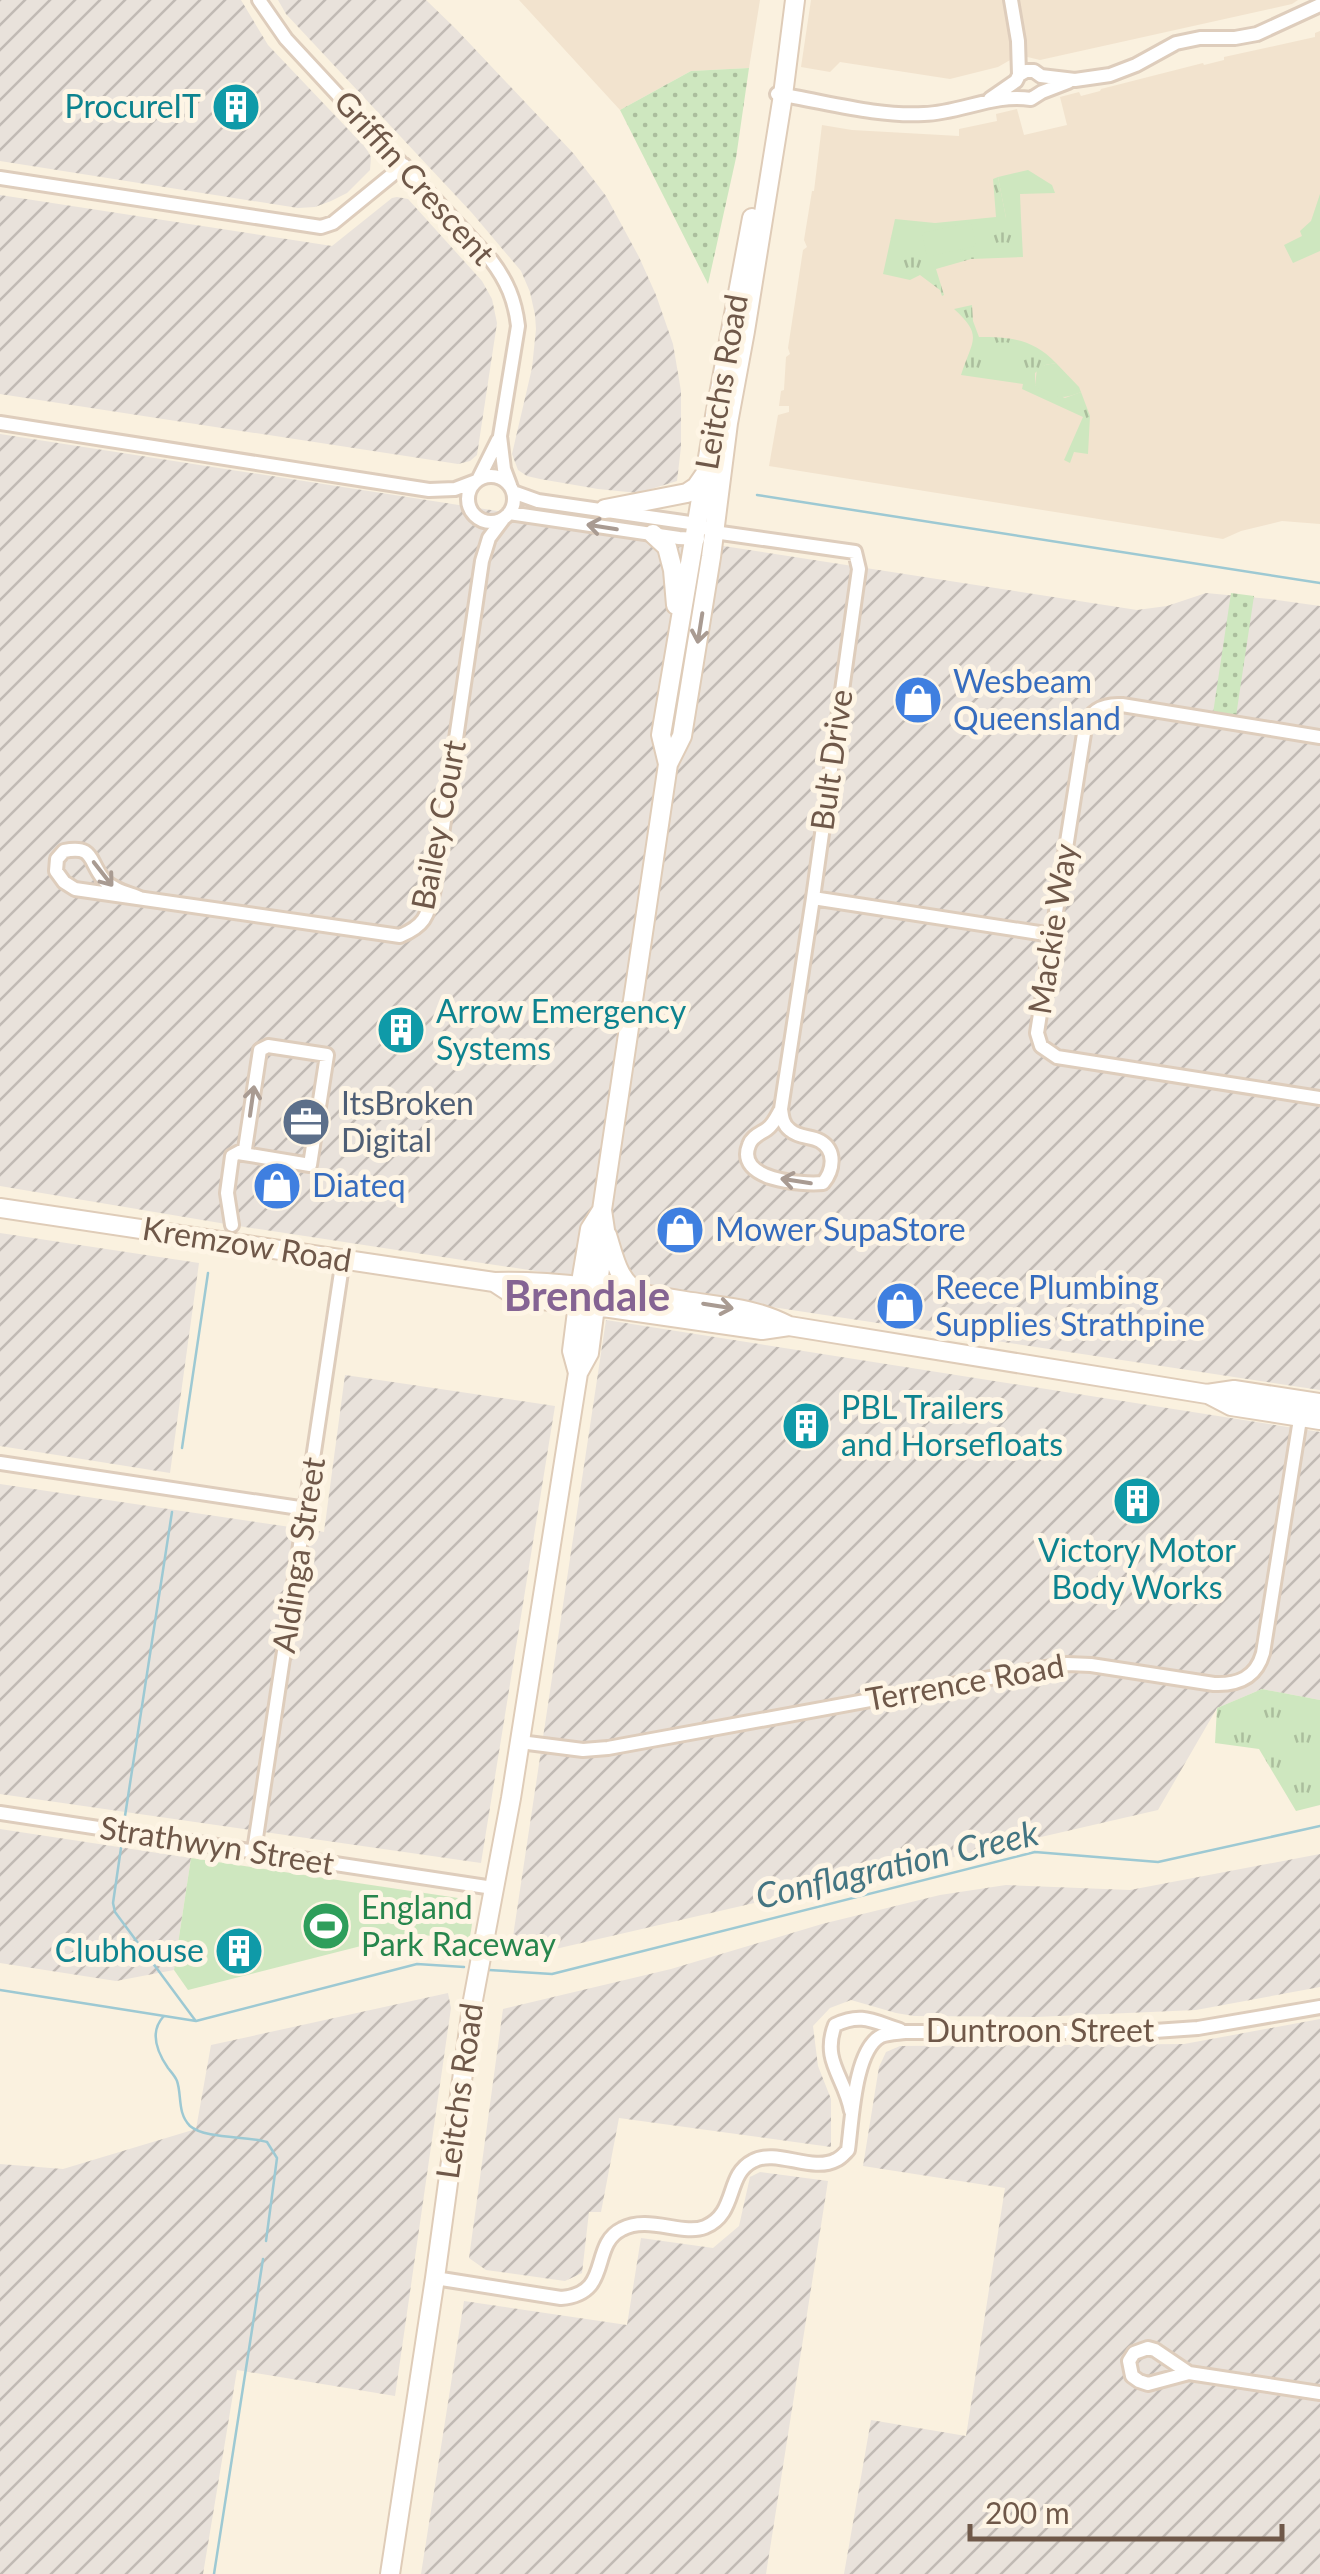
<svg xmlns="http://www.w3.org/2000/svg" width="1320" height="2574" font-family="Lato,sans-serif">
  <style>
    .residential { fill: #f2e3ce }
    .industrial { fill: url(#industrial-furrows) }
    .grass { fill: url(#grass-dots) }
    .park { fill: url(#park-tufts) }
    .garden { fill: #cee7bf }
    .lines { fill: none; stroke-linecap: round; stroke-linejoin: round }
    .stream { stroke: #9dc9d3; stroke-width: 2.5 }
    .street-casing { stroke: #decdbc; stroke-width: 18 }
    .secondary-casing { stroke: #dfccb8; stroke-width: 22 }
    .street { stroke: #fff; stroke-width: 12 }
    .secondary { stroke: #fff; stroke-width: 18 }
    .oneway { stroke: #a99b92 }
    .labels { text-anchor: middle; stroke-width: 10; stroke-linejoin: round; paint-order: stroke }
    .culture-label { font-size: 32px; fill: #0d838f; stroke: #fef5e5; text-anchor: end }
    .street-label { font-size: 32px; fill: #6f5849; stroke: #fef5e5 }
    .shop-label { font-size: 32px; fill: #366cbe; stroke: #fef5e5; text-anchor: start }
    .service-label { font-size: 32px; fill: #4e5e75; stroke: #fef5e5; text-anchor: start }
    .leisure-label { font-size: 32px; fill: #27864d; stroke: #fef5e5; text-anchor: start }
    .water-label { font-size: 35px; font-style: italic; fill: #447582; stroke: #fef5e5 }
    .district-label { font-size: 42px; font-weight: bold; fill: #856493; stroke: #fef5e5 }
  </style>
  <defs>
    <pattern id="industrial-furrows" width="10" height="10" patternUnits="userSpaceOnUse" patternTransform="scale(2.5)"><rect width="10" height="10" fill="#e9e2db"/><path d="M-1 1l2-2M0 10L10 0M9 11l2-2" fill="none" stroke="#c1bab4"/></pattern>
    <pattern id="grass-dots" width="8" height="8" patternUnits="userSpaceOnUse" patternTransform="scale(2.5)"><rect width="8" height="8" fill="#cee7bf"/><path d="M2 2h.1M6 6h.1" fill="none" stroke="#abbe9d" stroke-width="1.8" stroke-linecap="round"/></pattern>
    <pattern id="park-tufts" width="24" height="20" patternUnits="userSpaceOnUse" patternTransform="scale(2.5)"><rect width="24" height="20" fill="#cee7bf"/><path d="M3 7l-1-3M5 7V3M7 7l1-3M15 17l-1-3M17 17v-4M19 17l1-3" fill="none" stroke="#abbe9d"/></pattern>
  </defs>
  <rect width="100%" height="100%" fill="#faf1df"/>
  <path class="residential" d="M519 0H760L749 68 691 71 620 110Z
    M811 0H1298L1292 4 1040 60 1019 55 998 67 950 79 840 62 830 72 801 67Z
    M1320 31V524L1282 521 1241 531 1223 539 769 466 778 415 789 412V406H779L781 391 784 390 786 357 790 354 788 348 803 250 807 247 804 240 812 191H814L822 125 852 130 959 136V129L997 121 996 114 1017 109 1024 135 1067 125 1060 97 1079 92 1081 96 1100 91 1101 89 1203 63 1204 65 1224 60V57L1315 37V33Z"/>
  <path class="industrial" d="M0 0H241L268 45 366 148 371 157 370 170 347 193 331 201 315 207 298 208 0 161Z
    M278 0H426L456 29 574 154 606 196 639 257 656 295 673 344 681 391V447L677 481 638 493 598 489 540 479 527 476 518 470 512 454 532 368 536 329 535 315 530 292 521 271 472 213 286 14Z
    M0 195 332 246 392 198 397 197 408 199 482 281 492 299 497 323 477 455 470 461 458 464 0 394Z
    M0 434 1137 610 1167 606 1206 593 1270 599 1320 606V1390L232 1225 0 1186Z
    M0 1233 199 1263 170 1473 0 1446Z
    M606 1320 1320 1432V1700L1262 1689 1217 1708 1158 1810 551 1950 512 1943Z
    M345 1375 555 1406 481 1863 0 1794V1484L324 1532Z
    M0 1829 191 1858 174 1970 116 1981 0 1963Z
    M1320 1854V1987L1196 2010 1036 2017 914 2016 896 2013 851 2000 830 2008 813 2026 818 2066 831 2099V2147L619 2118 601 2212H589L582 2273 565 2281 486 2270 469 2258 503 2009 671 1969 822 1924 940 1895 1006 1885 1130 1890Z
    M448 1993 451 2008 395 2396 237 2370 203 2574H0V2164L63 2169 196 2129 211 2045Z
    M1320 2019V2574H844L871 2420 966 2436 1005 2188 863 2166 879 2067 886 2052 900 2046 1184 2044Z
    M760 2172 828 2181 766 2574H421L464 2301 627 2325 641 2238 713 2248 739 2226 750 2177Z"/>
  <path class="grass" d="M749 68 736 158 708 284 620 110 691 71Z
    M1231 593 1254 596 1235 723 1212 720Z"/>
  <path class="park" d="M998 177 1006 218H1021L1023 257 971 259 936 269 944 295 942 296 940 290 920 275 910 280 883 274 895 219 935 223 996 217 993 179Z
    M972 305 973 321 979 337C1011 337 1033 339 1056 363L1045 365 1035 373V385L1065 398 1081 392 1090 416 1088 454 1074 452 1070 463 1064 460 1083 417 1022 389 1023 384 961 375C972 340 984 336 954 309Z
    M1262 1689 1320 1700V1805L1296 1811 1259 1749 1215 1743 1217 1708Z"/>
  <path class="garden" d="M1028 170 1052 185 1055 193 1020 194 1021 218H1006L998 177Z
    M1320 194V251L1293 263 1284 245 1302 236 1300 231 1311 221Z
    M971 222 976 246 927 257 922 233Z
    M1056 363 1079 387 1081 392C1062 400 1052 399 1035 385L1037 369 1045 365Z
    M191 1858 458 1898C478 1907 472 1924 469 1942L412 1933 188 1990 174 1970Z"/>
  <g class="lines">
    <path class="stream" d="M757 495 1320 583
      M182 1448 208 1273
      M125 1816 172 1512
      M121 1848 113 1903 115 1912 195 2020
      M489 1970 552 1974 1035 1852 1158 1862 1320 1826
      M0 1990 196 2021 417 1964 464 1967
      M163 2017C149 2033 157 2052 168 2068 171 2072 175 2076 177 2081 182 2095 177 2113 190 2126 205 2139 247 2136 267 2142L277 2158 266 2241
      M214 2574 263 2259"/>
    <g class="street-casing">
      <path id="street" d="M259 0 286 39 491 260C507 281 515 300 518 326L500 436 504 469 510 485
        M1011 0 1018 41 1019 75
        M777 94C823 101 877 117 924 114 961 113 994 93 1031 99L1042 92 1068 82
        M990 99 1016 81 1019 75 1026 71H1034L1041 76 1075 80 1110 75 1136 65 1176 43 1200 38H1235L1257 34 1320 5
        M0 178 321 227 333 223 404 165
        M0 423 429 490 455 489 476 481
        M468 499a23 23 0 1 1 46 0a23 23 0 1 1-46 0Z
        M479 478 498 440
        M513 492 538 501 697 524 714 532 855 552 859 569 813 898 781 1109C777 1116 774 1124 767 1129 760 1134 752 1136 749 1145 735 1180 801 1185 823 1183 833 1171 837 1151 820 1141 811 1136 799 1138 790 1130 783 1125 782 1117 781 1109
        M509 513 679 538 698 539
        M1320 737 1122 705C1104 704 1091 709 1085 727L1037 1033 1041 1046 1057 1057 1320 1098
        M140 898C128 893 113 890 104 880 88 861 95 845 64 851L57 859 56 871 64 882 75 889 400 936C426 925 427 916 434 889L482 561 489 538 504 518
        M813 898 1052 935
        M232 1225 227 1193 232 1156 245 1149 260 1050 268 1046 327 1055 310 1165 238 1153
        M0 1463 306 1509
        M520 1742 583 1750 608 1748 1067 1664 1091 1665 1214 1684C1238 1685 1256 1678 1263 1653L1301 1413
        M0 1813 493 1888
        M254 1851 343 1259
        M851 2111C845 2077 821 2061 835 2025 862 2012 874 2022 900 2030
        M435 2278 561 2298C613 2294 589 2245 622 2229 648 2215 683 2236 705 2227 738 2213 725 2175 753 2161 776 2148 812 2173 836 2160 841 2158 844 2154 848 2150 852 2122 854 2050 881 2036 888 2033 898 2033 905 2032H1140L1198 2028 1320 2007
        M1189 2373 1155 2350 1148 2348 1134 2353 1129 2361 1132 2376 1139 2381 1148 2384 1189 2373 1320 2393"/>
    </g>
    <g class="secondary-casing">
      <path id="secondary" d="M605 509 687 493 696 487 705 474
        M653 534 667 547 673 570 676 605
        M668 764 661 735 715 416 752 218
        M0 1208 494 1282C554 1280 625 1291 685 1301 723 1307 755 1308 789 1326L1207 1394 1234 1390 1320 1403
        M607 1235C614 1257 618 1282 640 1293
        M494 1282 517 1297 610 1308 762 1330 789 1326
        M578 1373 572 1351 580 1288 590 1229 602 1210
        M1208 1394 1231 1406 1320 1420
        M390 2574 435 2278 473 2000 511 1798 578 1373 589 1353 605 1230 602 1210 668 764 682 736 711 557 728 423 745 331 783 95 795 0"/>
    </g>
    <use href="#street" class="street"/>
    <use href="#secondary" class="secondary"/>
  </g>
  <defs><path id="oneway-shaft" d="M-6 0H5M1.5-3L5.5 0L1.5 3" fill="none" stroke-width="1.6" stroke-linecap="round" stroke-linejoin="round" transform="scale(2.5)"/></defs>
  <g class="oneway">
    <use href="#oneway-shaft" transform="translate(602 527) rotate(-171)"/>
    <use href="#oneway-shaft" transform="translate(700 628) rotate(99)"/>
    <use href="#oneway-shaft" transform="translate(103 874) rotate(52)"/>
    <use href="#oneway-shaft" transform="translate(252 1101) rotate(-82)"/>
    <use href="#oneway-shaft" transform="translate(796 1181) rotate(-171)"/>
    <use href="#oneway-shaft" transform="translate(718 1306) rotate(9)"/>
  </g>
  <defs>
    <g id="building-disc" transform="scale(2.5)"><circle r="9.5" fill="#0f9aa8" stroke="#fef5e5"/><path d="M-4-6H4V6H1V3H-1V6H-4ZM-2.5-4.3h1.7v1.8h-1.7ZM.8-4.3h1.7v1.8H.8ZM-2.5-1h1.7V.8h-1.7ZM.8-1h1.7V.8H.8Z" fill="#fff"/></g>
    <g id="shop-disc" transform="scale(2.5)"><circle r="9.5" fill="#3f7fe0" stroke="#fef5e5"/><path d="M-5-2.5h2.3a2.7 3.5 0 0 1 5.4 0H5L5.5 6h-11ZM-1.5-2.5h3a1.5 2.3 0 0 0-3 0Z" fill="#fff"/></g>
    <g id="office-disc" transform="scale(2.5)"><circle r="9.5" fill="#5c6f8a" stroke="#fef5e5"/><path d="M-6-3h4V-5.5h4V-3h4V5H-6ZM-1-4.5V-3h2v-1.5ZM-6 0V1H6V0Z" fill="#fff"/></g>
    <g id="stadium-disc" transform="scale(2.5)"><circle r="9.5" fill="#2e9e5b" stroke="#fef5e5"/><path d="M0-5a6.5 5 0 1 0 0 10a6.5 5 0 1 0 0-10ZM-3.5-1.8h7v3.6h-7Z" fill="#fff"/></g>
  </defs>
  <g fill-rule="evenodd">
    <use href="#building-disc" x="236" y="107"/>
    <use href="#shop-disc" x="918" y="700"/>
    <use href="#building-disc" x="401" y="1030"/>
    <use href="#office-disc" x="306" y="1122"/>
    <use href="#shop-disc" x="277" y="1186"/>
    <use href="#shop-disc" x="680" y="1230"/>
    <use href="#shop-disc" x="900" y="1306"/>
    <use href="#building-disc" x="806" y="1426"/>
    <use href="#building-disc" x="1137" y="1501"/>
    <use href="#stadium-disc" x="326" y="1926"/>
    <use href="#building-disc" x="239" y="1951"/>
  </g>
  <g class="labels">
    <g class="culture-label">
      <text x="201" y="118">ProcureIT</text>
      <text x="436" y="1023" text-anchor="start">Arrow Emergency<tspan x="436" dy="37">Systems</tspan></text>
      <text x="841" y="1419" text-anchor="start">PBL Trailers<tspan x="841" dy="37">and Horsefloats</tspan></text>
      <text x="1137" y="1562" text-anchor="middle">Victory Motor<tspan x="1137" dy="37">Body Works</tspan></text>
      <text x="204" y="1962">Clubhouse</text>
    </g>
    <g class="street-label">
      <text transform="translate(414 178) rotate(48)" y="11">Griffin Crescent</text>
      <text transform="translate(722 382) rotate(-80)" y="11">Leitchs Road</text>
      <text transform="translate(832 760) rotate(-82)" y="11">Bult Drive</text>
      <text transform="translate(439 825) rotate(-79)" y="11">Bailey Court</text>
      <text transform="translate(1053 929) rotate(-81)" y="11">Mackie Way</text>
      <text transform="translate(247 1245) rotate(9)" y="11">Kremzow Road</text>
      <text transform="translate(299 1555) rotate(-81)" y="11">Aldinga Street</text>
      <text transform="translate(965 1683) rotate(-10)" y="11">Terrence Road</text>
      <text transform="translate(217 1846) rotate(9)" y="11">Strathwyn Street</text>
      <text x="1040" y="2042">Duntroon Street</text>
      <text transform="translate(460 2091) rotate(-82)" y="11">Leitchs Road</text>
    </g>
    <g class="shop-label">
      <text x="953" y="693">Wesbeam<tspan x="953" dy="37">Queensland</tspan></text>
      <text x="312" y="1197">Diateq</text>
      <text x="715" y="1241">Mower SupaStore</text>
      <text x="935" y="1299">Reece Plumbing<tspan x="935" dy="37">Supplies Strathpine</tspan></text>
    </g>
    <g class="service-label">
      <text x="341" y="1115">ItsBroken<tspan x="341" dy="37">Digital</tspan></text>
    </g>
    <g class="leisure-label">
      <text x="361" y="1919">England<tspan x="361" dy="37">Park Raceway</tspan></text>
    </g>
    <g class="water-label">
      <text transform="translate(897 1865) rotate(-13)" y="12">Conflagration Creek</text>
    </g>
    <g class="district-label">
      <text x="587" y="1311">Brendale</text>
    </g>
  </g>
  <path d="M970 2524v15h312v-15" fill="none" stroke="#6f5849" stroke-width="5"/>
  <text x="985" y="2524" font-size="30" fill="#6f5849" stroke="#fef5e5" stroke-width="8" paint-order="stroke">200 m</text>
</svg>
